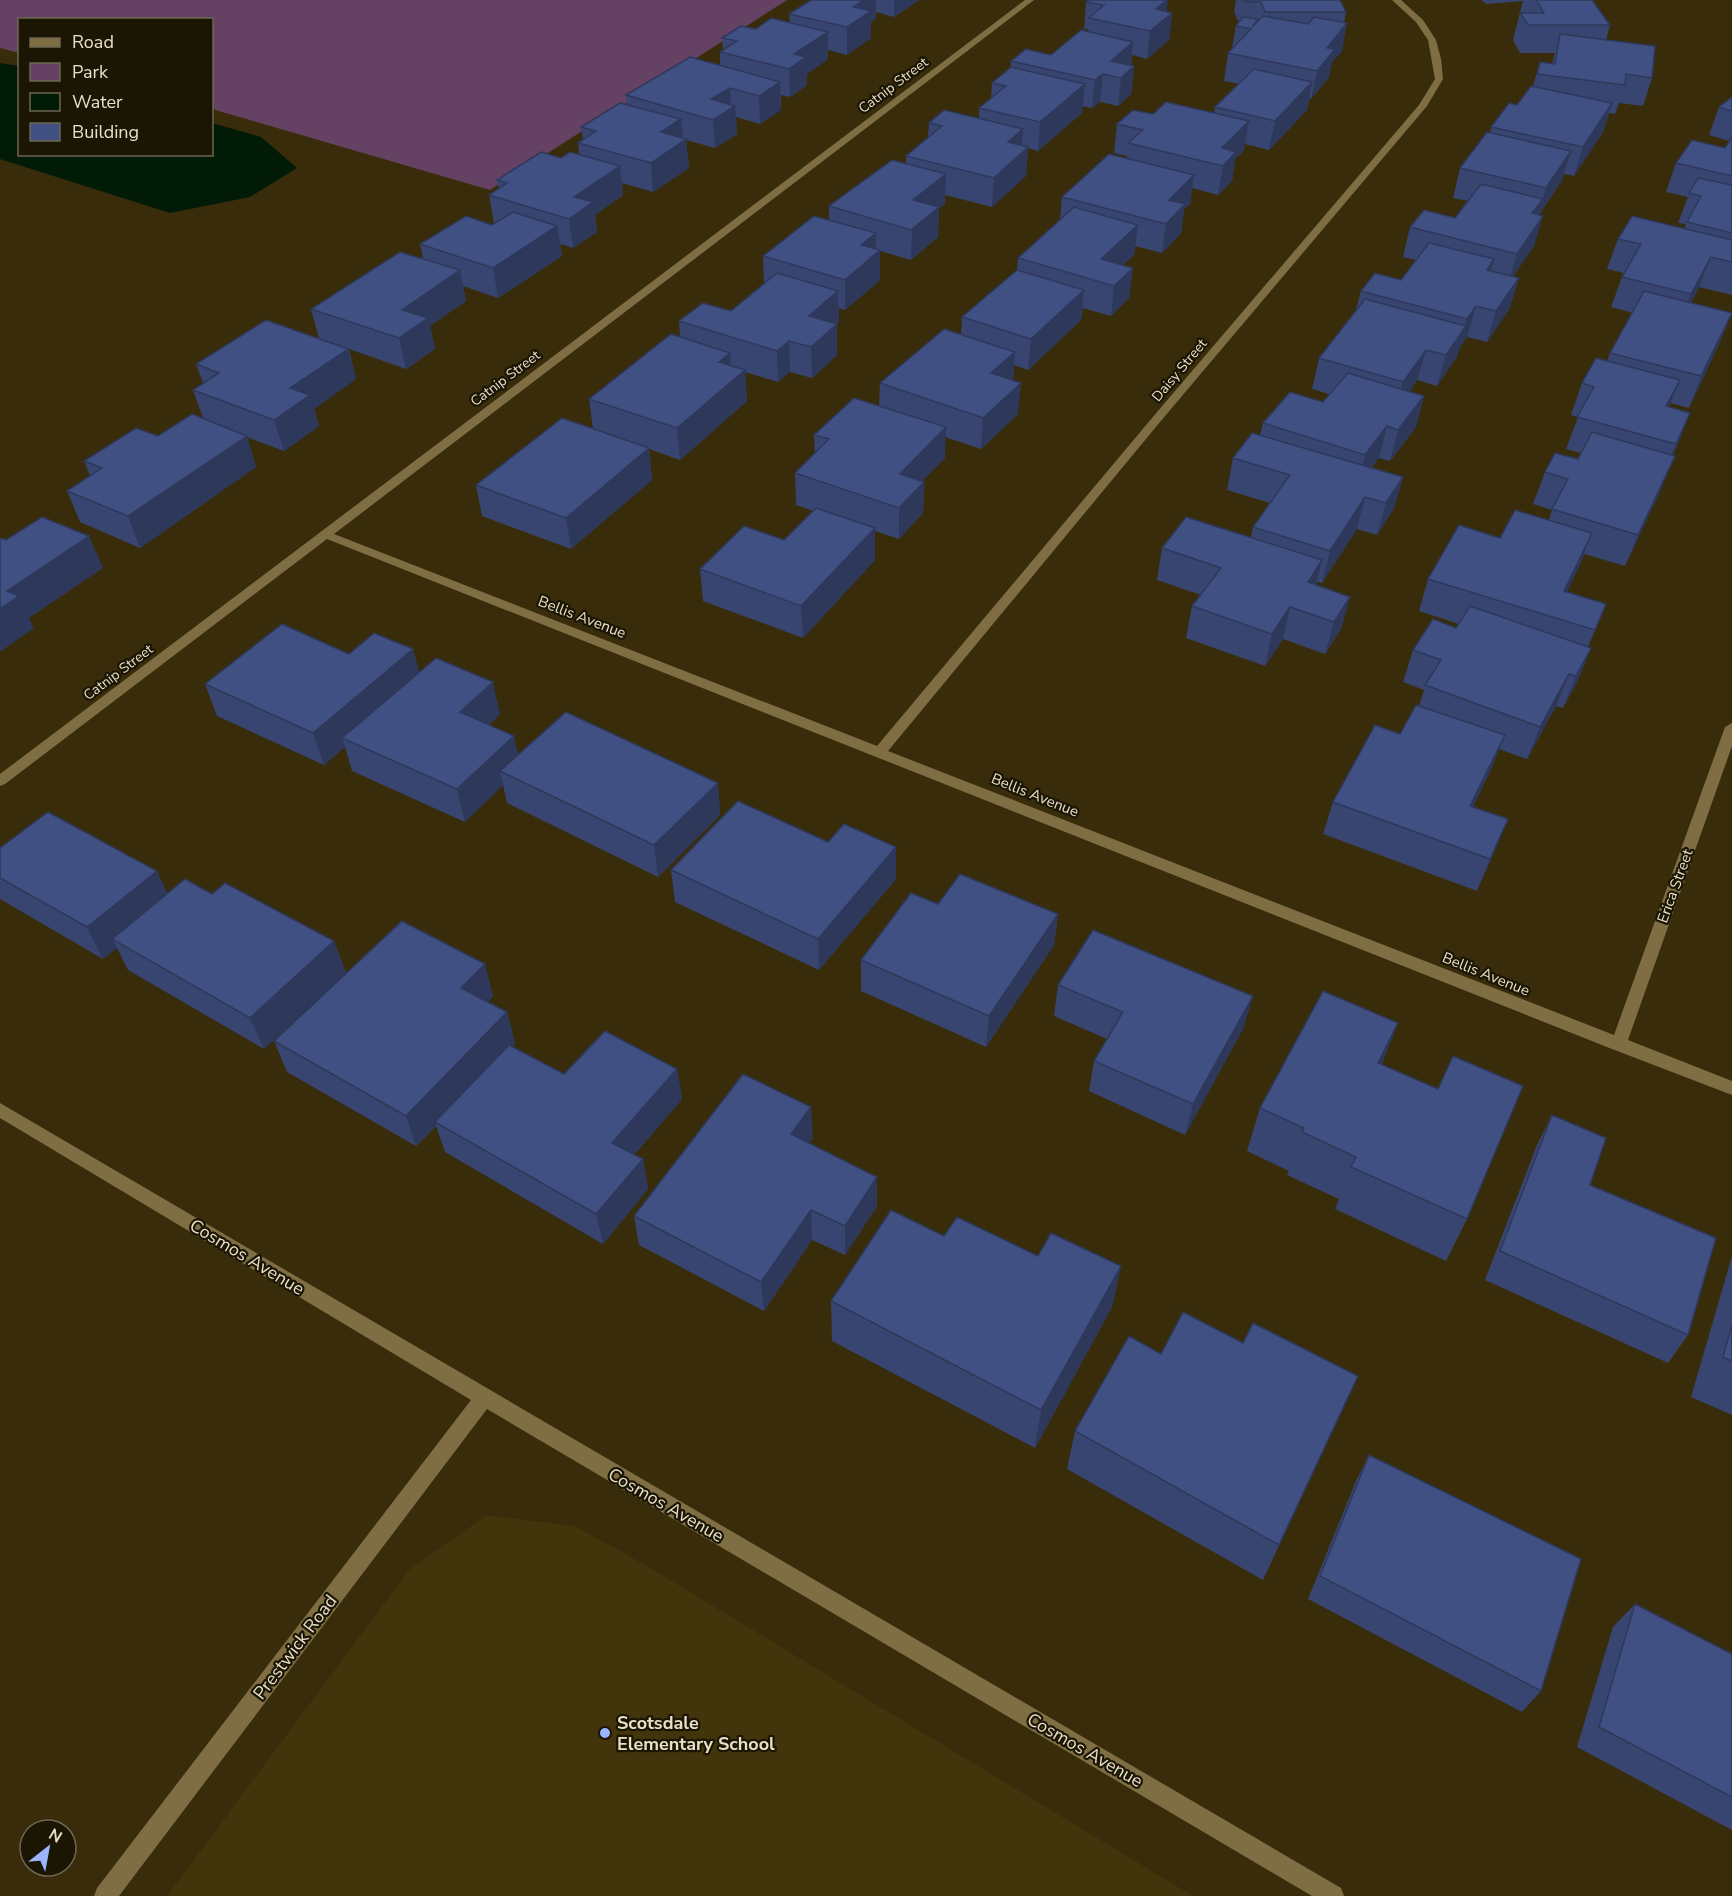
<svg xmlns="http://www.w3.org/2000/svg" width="1732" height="1896" font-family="'Nunito Sans',sans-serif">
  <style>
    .built { fill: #42340b }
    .green { fill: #654163 }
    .water { fill: #021b07 }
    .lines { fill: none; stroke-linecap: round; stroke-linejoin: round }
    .minor { fill: #7f6e43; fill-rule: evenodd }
    .wall { fill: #384570 }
    .shaded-wall { fill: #2e385b }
    .building { fill: #415082; stroke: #2e385b; stroke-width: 1.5 }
    .poi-dot { fill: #9bb4fd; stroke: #1b1504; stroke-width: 2 }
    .labels { text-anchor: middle; stroke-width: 4.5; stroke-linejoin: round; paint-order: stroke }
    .far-street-label { font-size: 14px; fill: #e8dfc8; stroke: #1b1504 }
    .street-label { font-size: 15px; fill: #e8dfc8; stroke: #1b1504 }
    .near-street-label { font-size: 18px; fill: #e8dfc8; stroke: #1b1504 }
    .near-poi-label { font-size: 18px; font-weight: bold; fill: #e8dfc8; stroke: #1b1504; text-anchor: start }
  </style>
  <rect width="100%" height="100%" fill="#382c0a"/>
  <path class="built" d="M487 1515 575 1526 647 1566 1193 1896H167L409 1570Z"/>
  <path class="green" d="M0 0H787L490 190 212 109V20H20L19 53 0 48Z"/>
  <path class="water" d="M0 63 19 66 20 154H212V123L261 137 297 168 250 197 170 213 0 159Z"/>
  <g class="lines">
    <path class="minor" d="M1025 0H1034L334 534 877 746 1152 418 1419 105 1435 79 1428 40 1416 22 1392 0H1401L1423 20 1436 40 1441 59 1443 79 1427 106 1160 422 888 751 1614 1035 1725 727 1732 723V746L1628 1040 1732 1081V1095L1612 1049 327 539 5 784 0 786V774Z
      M0 1103 1341 1888 1344 1896H1312L487 1409 119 1896H94L97 1888 471 1400 0 1118Z"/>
  </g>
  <path class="wall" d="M811 0H919L894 17 876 12V19L871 22V38L847 55 828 50V59L807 74V85L790 97 781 95V110L760 124 736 117 737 134 715 148 686 140 689 168 653 192 622 183 623 195 595 215 597 232 573 248 560 244 562 256 498 298 463 286 466 301 430 326 435 349 406 369 349 349 356 379 314 409 319 426 284 451 247 437 256 467 140 548 80 522 67 491 90 476 84 461 158 436 203 418 193 390 203 383 196 364 319 338 311 309 423 259 420 244 494 224 489 195 499 189 497 180 561 158 579 154 578 143 583 140 581 127 627 104 626 95 720 65V52L723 50 722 38 756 29 790 23 789 14Z
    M1236 0H1340L1346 12 1344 23 1342 51 1332 62 1329 77 1311 99 1309 98 1307 110 1269 150 1245 144 1244 150 1235 159 1232 181 1218 195 1192 188 1190 204 1184 209 1181 233 1162 253 1135 246 1134 255 1123 265 1133 268 1129 298 1111 316 1083 308 1081 320 1028 370 1014 365 1013 380 1018 414 981 449 945 437V458L922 481 924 482 923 513 899 539 875 531V560L803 638 703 601 700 569 784 540 814 511 796 505 795 473 815 454 814 435 879 406 880 383 961 335 962 317 1017 270 1018 258 1060 220 1062 197 1127 158V156L1114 153 1117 124 1153 114 1214 113 1215 107 1239 84 1224 81 1228 53 1232 49 1236 26 1239 23 1234 12Z
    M1482 0H1592L1610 25 1606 40 1652 78 1643 106 1619 103 1615 114 1609 113 1603 132 1574 176 1564 174 1562 180 1539 215 1534 246 1513 276 1510 308 1487 342 1467 337 1460 347 1457 356 1437 386 1417 380 1409 392 1424 396 1416 427 1390 461 1379 458 1372 467 1403 477 1394 508 1377 535 1357 529 1322 583 1317 582 1316 585 1350 597 1341 629 1325 654 1283 639 1265 666 1186 638 1192 606 1201 595 1157 580 1162 548 1251 537 1253 527 1270 503 1227 490 1233 458 1260 435 1263 423 1323 402 1329 394 1312 389 1319 358 1356 310 1361 291 1401 280 1416 260 1403 257 1410 227 1455 218 1468 201 1453 198 1460 168 1490 133 1491 127 1517 105 1533 86 1540 62 1552 63 1555 53H1520L1513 40 1523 1 1486 4Z
    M1086 2 1172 13 1169 40 1147 59 1132 55 1131 66H1134L1131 94 1118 106 1100 102 1092 108 1083 106 1082 113 1038 151 1028 148 1026 176 992 207 945 195V204L939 208 938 237 911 260 880 251V280L845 310 839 308V321L836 324H837V355L812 378 790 372 778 382 745 372 747 401 680 460 649 449 652 480 571 549 482 516 476 485 593 429 589 399 680 337 679 321 731 311 764 283 763 256 829 220V206L906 163V156L928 137 929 123 979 118V108L991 98 992 83 1011 68V61L1051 55 1088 32V29H1084Z
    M1732 97V295L1699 287 1691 303 1732 313 1719 344 1689 408 1670 403 1669 407 1690 413 1673 455 1662 487 1625 566 1584 554 1567 592 1606 604 1588 647 1591 648 1578 680 1563 708 1556 706 1527 759 1499 749 1492 767 1473 807 1508 819 1477 891 1323 834 1333 802 1400 734 1419 706 1424 690 1403 682 1413 650 1456 628 1459 624 1419 611 1428 579 1500 538 1549 520 1552 510 1533 504 1545 472 1578 459 1581 453 1566 449 1578 417 1571 415 1582 383 1607 361 1610 353 1633 313 1611 307 1622 277 1624 273 1607 269 1618 239 1685 228 1686 224 1678 223 1688 197 1666 192 1676 163 1725 148 1729 141 1709 135 1719 107Z
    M413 649 419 673 500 714 489 725 518 754 718 783 720 815 658 877 507 803 503 785 465 822 352 771 345 747 324 765 217 716 205 684 349 654Z
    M0 848 168 893 212 894 334 941 346 973 264 1049 128 970 117 948 103 959 0 899Z
    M671 870 896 879 819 970 675 902Z
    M938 904 1058 914 1054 945 986 1047 861 991V960Z
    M1058 985 1244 1027 1185 1135 1089 1091 1094 1061 1107 1039 1054 1016Z
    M493 996 488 1002 507 1012 515 1043 511 1047 564 1074 677 1069 682 1099 634 1155 643 1159 648 1189 603 1244 445 1152 436 1126 416 1146 287 1072 274 1041Z
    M1382 1065 1467 1219 1446 1261 1335 1209 1339 1199 1287 1175 1289 1171 1247 1151 1260 1108Z
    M1552 1115 1590 1185 1688 1335 1668 1363 1485 1280 1537 1145Z
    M813 1138 808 1143 877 1177V1206L845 1255 812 1240 764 1311 639 1245 634 1216Z
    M944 1236 1038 1256 1121 1266 1112 1307 1035 1448 832 1341 831 1301Z
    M1732 1256V1415L1691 1397Z
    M1161 1354 1358 1376 1263 1580 1067 1469 1075 1431Z
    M1369 1455 1541 1691 1522 1712 1308 1599 1356 1481Z
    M1635 1604 1732 1654V1830L1577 1747 1613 1627Z"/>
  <path class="shaded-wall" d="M864 0H876V19L871 22V38L847 55V27L853 7Z
    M894 0H919L894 17Z
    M1167 0H1168L1166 18 1172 13 1169 40 1147 59 1150 31 1156 9Z
    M1347 23 1342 51 1332 62 1329 77 1311 99 1317 71 1327 48Z
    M828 32V59L807 74V85L790 97 789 69 794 54Z
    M1133 42 1130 69 1111 61Z
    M1134 66 1131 94 1118 106 1121 78Z
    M1103 74 1100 102 1092 108 1095 80Z
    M780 82 781 110 760 124 759 96Z
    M1312 82 1307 110 1269 150 1275 121Z
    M1085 84 1082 113 1038 151 1040 122Z
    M730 88 731 109 735 106 737 134 715 148 711 99Z
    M1612 103 1603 132 1574 176 1583 147Z
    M681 119 683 141 686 139 689 168 653 192 651 163 661 132Z
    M1249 121 1244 150 1235 159 1232 181 1218 195 1223 166 1222 148Z
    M1023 129 1021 153 1028 147 1026 176 992 207 994 178 1008 142Z
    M1571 151 1562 180 1537 217 1546 188Z
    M620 166 623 195 595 215 597 232 573 248 569 219 574 197Z
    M946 174 945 204 939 208 938 237 911 260 913 200Z
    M1194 175 1190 204 1184 209 1181 233 1162 253 1169 200Z
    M1543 199 1534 228 1532 213Z
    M1543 216 1534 246 1508 284 1517 254Z
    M1138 225 1134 255 1104 283 1101 259Z
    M557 226 562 256 498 298 493 268Z
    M876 233V254L880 250V280L845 310V280L861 245Z
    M1711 257 1699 287 1679 324 1691 294Z
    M1494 259 1486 289 1487 270Z
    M1133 268 1129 298 1111 316 1114 286Z
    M460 270 466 301 430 326 435 349 406 369 399 338 402 310Z
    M1519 278 1510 308 1487 342 1496 311Z
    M1084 290 1081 320 1028 370 1031 339Z
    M838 291 839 321 810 347 809 316Z
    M1476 306 1467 337 1460 347 1457 356 1437 386 1446 355 1465 328 1467 319Z
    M1732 313 1719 344 1689 408 1701 376Z
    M837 324V355L812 378 811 347Z
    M789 341 790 372 778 382 777 351Z
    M348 349 356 379 314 409 319 426 284 451 274 420 290 388Z
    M1426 350 1417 380 1394 413 1403 382Z
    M1015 352 1013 383 991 373Z
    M730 353 732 381 745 370 747 401 680 460 677 428 719 362Z
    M1680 380 1667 411 1666 406Z
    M1021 383 1018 414 981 449 983 418Z
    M1424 396 1416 427 1390 461 1398 430Z
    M1690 413 1678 444 1663 475 1676 444Z
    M1387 426 1379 458 1357 487 1365 455Z
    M946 427 945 458 899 505 900 474Z
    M247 436 256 467 140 548 128 516Z
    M649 448 652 480 571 549 566 518Z
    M1675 456 1662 487 1625 566 1638 535Z
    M1403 477 1394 508 1377 535 1386 503Z
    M924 482 923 513 899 539V508Z
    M1365 497 1357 529 1322 583 1330 551Z
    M875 528V560L803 638 801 606Z
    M1592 533 1580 565 1554 618 1564 591Z
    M89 536 103 568 29 618 34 628 0 652V609L7 591Z
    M1322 560 1314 592 1308 582Z
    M1350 597 1341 629 1325 654 1334 622Z
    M1290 607 1283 639 1265 666 1272 634Z
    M1591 648 1578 680 1563 708 1576 676Z
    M413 649 421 681 342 738 345 747 324 765 313 733Z
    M1569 674 1556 706 1527 759 1540 727Z
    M493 682 500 714 467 745 460 712Z
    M1505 735 1492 767 1458 838 1470 806Z
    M514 736 521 768 500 771 503 785 465 822 457 789Z
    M718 783 720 815 658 877 654 845Z
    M1508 819 1495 851 1477 891 1490 859Z
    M896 847V879L819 970 818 939Z
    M157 871 172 903 112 939 117 948 103 959 87 927Z
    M1058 914 1054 945 986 1047 989 1016Z
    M334 941 346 973 264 1049 250 1018Z
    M485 964 493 996 470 1020 461 988Z
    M1253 996 1244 1027 1185 1135 1193 1104Z
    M507 1012 515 1043 438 1124 435 1122 436 1126 416 1146 406 1116Z
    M1398 1023 1381 1067 1378 1063Z
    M677 1069 682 1099 618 1173 612 1143Z
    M811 1107 813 1138 792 1164 791 1134Z
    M643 1159 648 1189 603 1244 596 1214Z
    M877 1177V1206L845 1255V1226Z
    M811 1210 812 1240 764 1311 761 1282Z
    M1121 1266 1112 1307 1035 1448 1041 1410Z"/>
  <path class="building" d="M811 0H864L853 7 871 11 847 27 789 14Z
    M1089 0H1167L1156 9 1172 13 1150 31 1089 18 1104 5 1086 2Z
    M1244 0H1340L1346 12H1265L1261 2H1245Z
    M1536 0H1592L1610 25H1528L1520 13H1544Z
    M1263 16 1308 24 1314 17 1347 23 1327 48 1335 49 1317 71 1228 53 1251 29 1236 26 1243 17 1258 19 1252 27Z
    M771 18 828 32 794 54 806 57 789 69 720 52 737 41 722 38 741 26 756 29Z
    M1081 30 1133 42 1111 61 1134 66 1121 78 1103 74 1095 80 1011 61 1026 49 1051 55Z
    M1560 34 1655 46 1652 78 1626 74 1625 85 1537 74 1540 62 1555 64Z
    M690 57 780 82 759 96 730 88 711 99 735 106 713 120 626 95Z
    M1011 67 1085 84 1040 122 979 108 1006 86 992 83Z
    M1254 69 1312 82 1275 121 1215 107Z
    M1531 86 1612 103 1583 147 1491 127 1509 103 1517 105Z
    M1732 97V111L1719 107Z
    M1166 102 1249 121 1222 148 1236 152 1223 166 1128 143 1143 130 1117 124 1133 110 1153 114Z
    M620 103 681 119 661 132 686 139 651 163 578 143 596 131 581 127Z
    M944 110 1023 129 1008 142 1028 147 994 178 906 156 942 126 929 123Z
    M1487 132 1571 151 1546 188 1460 168Z
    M1732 137V176L1676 163 1692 140 1725 148Z
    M541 152 561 158 570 152 620 166 574 197 593 202 569 219 489 195 507 183 497 180Z
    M1109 154 1194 175 1169 200 1185 204 1166 224 1062 197Z
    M892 160 946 174 913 200 939 207 911 230 829 206Z
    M1698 178 1732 185V233L1687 222 1701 196 1689 193Z
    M1481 184 1543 199 1532 213 1543 216 1517 254 1410 227 1424 210 1455 218Z
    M1074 207 1138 225 1101 259 1133 268 1114 286 1018 258Z
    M513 212 557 226 493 268 420 244 466 216 492 225Z
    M814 216 876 233 861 245 880 250 845 280 763 256Z
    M1632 216 1732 240V262L1711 257 1691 294 1622 277 1641 244 1618 239Z
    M1429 243 1494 259 1487 270 1519 278 1496 311 1476 306 1467 319 1361 291 1375 273 1401 280Z
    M400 252 460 270 402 310 428 318 399 338 311 309Z
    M1017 270 1084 290 1031 339 962 317Z
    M777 273 838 291 809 316 837 324 811 347 789 341 777 351 679 321 703 303 731 311Z
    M1644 291 1732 313 1701 376 1610 353Z
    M1365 299 1466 326 1446 355 1426 350 1403 382 1319 358Z
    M266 320 348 349 290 388 310 395 274 420 193 390 219 373 196 364Z
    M944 329 1015 352 991 373 1021 383 983 418 880 383Z
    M671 334 730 353 719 362 745 370 677 428 589 399Z
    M1596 358 1680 380 1666 406 1690 413 1676 444 1577 417 1594 387 1582 383Z
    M1348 373 1424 396 1398 430 1387 426 1365 455 1263 423 1290 392 1323 402Z
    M854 398 946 427 900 474 924 482 899 508 795 473 829 439 814 435Z
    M192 414 247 436 128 516 67 491 102 468 84 461 136 428 158 436Z
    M562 418 649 448 566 518 476 485Z
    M1592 432 1675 456 1638 535 1552 509 1568 479 1545 472 1555 453 1578 459Z
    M1252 433 1403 477 1386 503 1365 497 1330 551 1253 527 1290 475 1233 458Z
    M816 508 875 528 801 606 700 569 744 526 784 540Z
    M1515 510 1592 533 1564 591 1606 604 1595 630 1428 579 1459 525 1500 538Z
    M42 517 89 536 7 591 19 596 0 609V538L6 540Z
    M1186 517 1322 560 1308 582 1350 597 1334 622 1290 607 1272 634 1192 606 1221 568 1162 548Z
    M1470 606 1591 648 1576 676 1569 674 1540 727 1425 685 1441 660 1413 650 1433 619 1456 628Z
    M282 624 349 654 374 633 413 649 313 733 205 684Z
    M436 658 493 682 460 712 514 736 457 789 342 738Z
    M1416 705 1505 735 1470 806 1508 819 1490 859 1333 802 1375 725 1400 734Z
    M566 712 718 783 654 845 500 771Z
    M738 801 828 842 844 824 896 847 818 939 671 870Z
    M48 812 157 871 87 927 0 878V848Z
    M960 874 1058 914 989 1016 861 960 911 893 938 904Z
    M185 879 212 894 225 883 334 941 250 1018 112 939Z
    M402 921 485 964 461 988 507 1012 406 1116 274 1041Z
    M1093 930 1253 996 1193 1104 1094 1061 1123 1012 1058 985Z
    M1323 991 1398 1023 1378 1063 1438 1089 1453 1056 1523 1086 1467 1219 1351 1167 1356 1157 1302 1132 1304 1128 1260 1108Z
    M605 1031 677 1069 612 1143 643 1159 596 1214 435 1122 509 1045 564 1074Z
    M743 1074 811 1107 791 1134 877 1177 845 1226 811 1210 761 1282 634 1216Z
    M1552 1115 1606 1138 1590 1185 1716 1238 1688 1335 1500 1251Z
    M891 1210 944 1236 957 1217 1038 1256 1051 1233 1121 1266 1041 1410 831 1301Z
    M1183 1312 1243 1343 1253 1323 1358 1376 1279 1545 1075 1431 1129 1336 1161 1354Z
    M1732 1325V1361L1723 1357Z
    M1369 1455 1581 1559 1541 1691 1320 1576Z
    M1635 1604 1732 1654V1797L1599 1727Z"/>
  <circle class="poi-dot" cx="605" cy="1733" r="6"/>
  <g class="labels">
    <g class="far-street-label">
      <text transform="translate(893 85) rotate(-37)" y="5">Catnip Street</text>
      <text transform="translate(1179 370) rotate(-50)" y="5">Daisy Street</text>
      <text transform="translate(505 378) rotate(-37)" y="5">Catnip Street</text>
      <text transform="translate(118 672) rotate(-37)" y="5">Catnip Street</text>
    </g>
    <g class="street-label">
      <text transform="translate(582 617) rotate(21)" y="5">Bellis Avenue</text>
      <text transform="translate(1035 795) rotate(22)" y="5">Bellis Avenue</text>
      <text transform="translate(1675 886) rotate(-70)" y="5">Erica Street</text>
      <text transform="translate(1486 974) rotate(22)" y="5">Bellis Avenue</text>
    </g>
    <g class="near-street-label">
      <text transform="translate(247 1257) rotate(31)" y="6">Cosmos Avenue</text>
      <text transform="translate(666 1505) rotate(30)" y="6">Cosmos Avenue</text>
      <text transform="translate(295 1647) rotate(-53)" y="6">Prestwick Road</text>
      <text transform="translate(1085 1750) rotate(30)" y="6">Cosmos Avenue</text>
    </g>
    <g class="near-poi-label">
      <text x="617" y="1729">Scotsdale<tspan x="617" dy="21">Elementary School</tspan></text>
    </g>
  </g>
  <rect x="18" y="18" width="195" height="138" fill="#1b1504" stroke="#6d6652" stroke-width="1.5"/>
  <rect x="30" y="38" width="30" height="9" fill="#7f6e43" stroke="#6d6652" stroke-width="1.5"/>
  <text x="72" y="48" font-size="18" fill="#e8dfc8">Road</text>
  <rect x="30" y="63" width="30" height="18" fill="#654163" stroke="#6d6652" stroke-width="1.5"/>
  <text x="72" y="78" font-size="18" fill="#e8dfc8">Park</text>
  <rect x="30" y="93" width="30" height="18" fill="#021b07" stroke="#6d6652" stroke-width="1.5"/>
  <text x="72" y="108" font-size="18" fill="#e8dfc8">Water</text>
  <rect x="30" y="123" width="30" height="18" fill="#415082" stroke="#6d6652" stroke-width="1.5"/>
  <text x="72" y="138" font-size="18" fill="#e8dfc8">Building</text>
  <g transform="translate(48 1848) rotate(31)"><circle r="28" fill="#1b1504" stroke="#6d6652" stroke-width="1.5"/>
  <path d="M0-4.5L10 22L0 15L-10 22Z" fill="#9bb4fd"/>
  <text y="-9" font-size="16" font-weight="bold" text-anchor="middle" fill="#e8dfc8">N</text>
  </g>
</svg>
